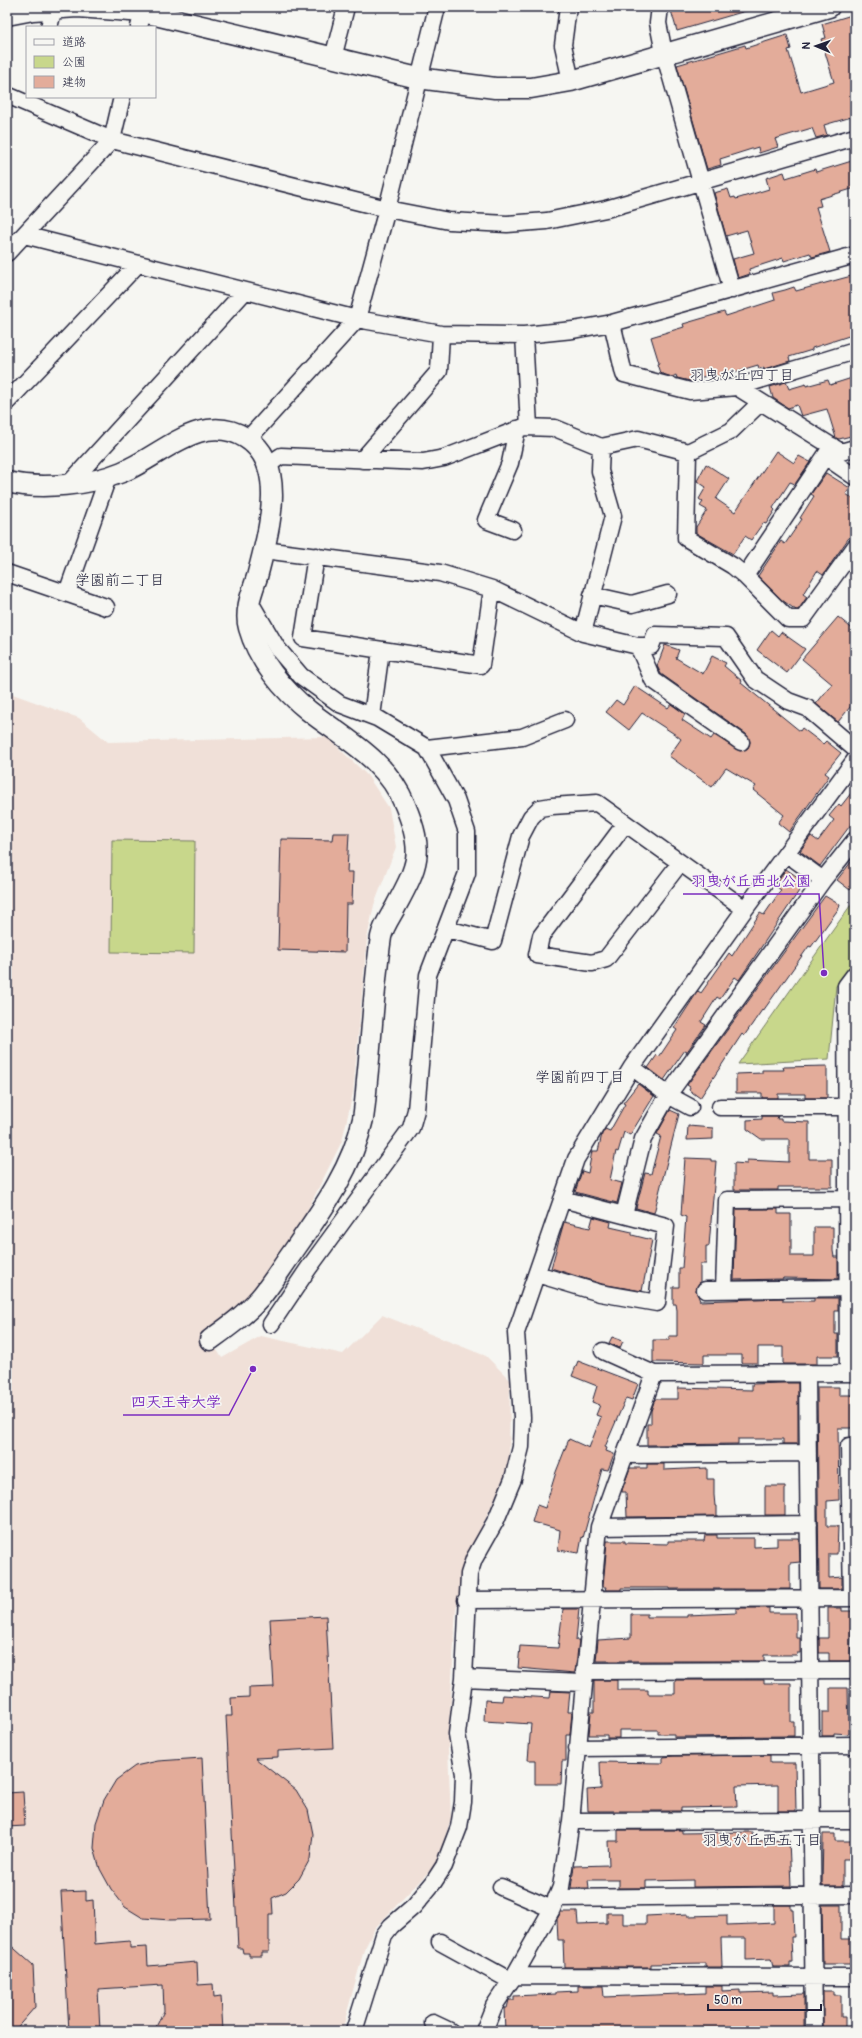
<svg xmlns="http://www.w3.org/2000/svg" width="862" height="2038" font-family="Pangolin,'Klee One',sans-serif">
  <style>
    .built { fill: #f0e0d8 }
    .green { fill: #c8d78b; stroke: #757c63 }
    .building { fill: #e3ac9a; stroke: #22223b }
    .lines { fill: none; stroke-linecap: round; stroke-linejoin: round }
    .minor-casing { stroke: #22223b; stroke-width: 19 }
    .tertiary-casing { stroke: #22223b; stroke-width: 23 }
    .minor { stroke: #f6f6f2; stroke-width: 16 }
    .tertiary { stroke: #f6f6f2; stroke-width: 20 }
    .labels { text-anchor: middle; stroke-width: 3.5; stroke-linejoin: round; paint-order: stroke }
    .neighbourhood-label { font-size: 15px; fill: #22223b; stroke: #f6f6f2 }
    .leader { fill: none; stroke: #7b2cbf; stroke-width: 1.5 }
    .callout-dot { fill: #7b2cbf; stroke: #f6f6f2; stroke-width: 1.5 }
    .callout-label { font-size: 15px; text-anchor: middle; font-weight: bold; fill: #7b2cbf; stroke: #f6f6f2; stroke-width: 3.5; stroke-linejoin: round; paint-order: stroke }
  </style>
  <rect width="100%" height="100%" fill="#f6f6f2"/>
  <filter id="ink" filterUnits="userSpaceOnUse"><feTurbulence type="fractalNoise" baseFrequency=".025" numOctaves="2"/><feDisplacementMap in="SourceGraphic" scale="8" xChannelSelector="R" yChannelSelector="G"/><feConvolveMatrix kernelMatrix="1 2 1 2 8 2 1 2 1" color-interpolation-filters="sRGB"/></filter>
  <g filter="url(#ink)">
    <path class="built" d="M7 692 79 718 108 742 327 737 367 775 389 808 396 847 374 905 367 939 353 1093 342 1141 298 1229 252 1293 206 1332 222 1358 261 1336 343 1354 382 1315 486 1356 510 1380 509 1468 470 1552 456 1609 448 1747 451 1819 436 1864 375 1928 364 1950 342 2031H7Z"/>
    <path class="green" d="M112 840 195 841 194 953 111 952Z
      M855 899V960L836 986 829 1059 738 1064Z"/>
    <path class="building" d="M670 7H748L749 10 677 31Z
      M855 14V116L824 125 827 135 816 138 812 128 775 139 778 147 759 153 758 147 720 159 721 165 707 169 677 65 745 45 746 48 787 35 791 49 788 50 801 92 834 82 821 39 826 38 822 24Z
      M855 160V188L819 199 821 206 816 207 830 252 812 257 810 253 784 261 783 258 749 269 750 274 738 278 733 259 754 253 747 230 726 236 714 193 728 189 731 198 735 197 736 199 769 189 766 178 784 172 786 178 815 169 816 172Z
      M855 275V334L812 348V350L789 357 790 361 764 369V367L759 369 758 365 714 378 713 374 690 381 677 378 676 375 672 377 660 373 657 364 659 363 651 337 684 327 683 324 724 312 726 316 775 300 773 293 785 290 794 287 796 291Z
      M855 377V435L839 439 836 438 827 409 801 416 797 405 788 408 773 398 770 387 786 382 789 389 806 384V386L828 380 830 385Z
      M776 451 794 463 799 456 810 462 795 484 790 482 773 508 775 510 766 524 763 523 751 540 745 536 733 554 696 533V527L707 510 700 506 703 502 699 499 706 487 697 481 706 464 729 479 716 499 735 512Z
      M826 473 850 488 846 494 855 500V529L823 575 817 571 803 594 807 597 798 610H796L782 600 758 576 781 541 785 544 802 519 800 518 814 496 811 494Z
      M838 617 855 631V701L838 722 816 704 832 684 802 659Z
      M771 630 778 636 781 632 805 649 787 673 757 650Z
      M665 645 679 650 676 658 703 674 712 656 726 663 724 666 742 681 741 683 800 731 802 728 823 744 826 741 841 753 825 773 829 776 789 832 778 823 784 815 753 790 756 786 726 768 712 787 669 756 681 739 676 735 642 713 629 730 606 712 616 700 623 705 635 686 668 708 671 704 685 714 682 720 711 739 714 735 740 751 748 748 750 742 746 734 661 674 657 666Z
      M855 788V819L820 866 800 851 811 836 818 841 834 820 829 816 839 804 841 806Z
      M333 833H349L347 872H353L352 904H346L345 952 278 950 281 839 332 840Z
      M855 857V884L850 890 837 880Z
      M786 869 805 882 739 980 735 977 720 999 717 997 701 1022 706 1025 686 1053 687 1051 685 1050 664 1080 648 1068 657 1055 659 1057 677 1030 674 1028 698 991 701 993 729 953 732 956 760 913 764 915 781 890 775 886Z
      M825 896 840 905 839 908 811 947 809 946 763 1011 762 1010 744 1036 742 1034 700 1098 689 1090 690 1087 687 1085Z
      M827 1066V1098H805V1094H778V1098H762V1093H736V1074L762 1073V1070H784L783 1067Z
      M638 1084 654 1096 630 1135 624 1132 618 1152 616 1151 610 1180 622 1183 617 1203 575 1192 582 1171 588 1173 592 1151H598L602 1134 605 1129 610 1131 625 1104 623 1103Z
      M670 1110 679 1114 654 1213 636 1208 645 1173 651 1174 661 1136 657 1134Z
      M762 1116H778L777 1119H781V1121L809 1122V1159H832V1187H778V1190H734V1163L747 1164V1160L789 1162V1139H761L747 1129V1120L762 1119Z
      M688 1126 713 1128V1139L687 1140Z
      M685 1158 711 1159V1161H716L709 1246H706V1264H700V1282L696 1290 700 1301 783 1298V1301H814V1298H838V1311H835V1334H838V1356H817V1364H783V1347H758V1363H742V1355H704V1363L653 1362V1340H669V1336H677V1310L676 1304H673V1287H679V1268H682L686 1217 681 1215Z
      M736 1209H778V1214H791V1256H814V1227H833V1251L834 1257H838V1279L783 1278V1279L734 1280Z
      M593 1217 611 1222 610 1227 632 1232V1235L652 1240 642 1291 602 1284 551 1268 564 1222 590 1228Z
      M612 1337 623 1341 620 1348 609 1343Z
      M578 1361 638 1384 632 1400 626 1398 605 1447 607 1448 606 1451 614 1454 608 1470 602 1469 583 1538 582 1537 579 1553 558 1550 560 1530 532 1522 537 1505 545 1508 556 1472 569 1439 589 1448 601 1417 596 1415 600 1405 592 1402 597 1386 572 1376Z
      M783 1383H798V1444H783V1439H738V1444L647 1445V1424H651V1411L655 1399H678V1388L752 1390V1384Z
      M817 1387H839V1395H855V1428H838L839 1500 827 1501V1526H838L837 1554H829V1578L842 1577V1589H819Z
      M647 1464H664V1470L707 1468V1479H714V1495L715 1506H717V1516L627 1517 626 1492H622V1490L630 1468H647Z
      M765 1486H785V1515H765Z
      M705 1535H717V1538H754V1547L777 1546V1538H799L800 1562 790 1563V1589H670V1588H621V1590H605L606 1587H603L607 1541H625V1543L668 1544V1541H704Z
      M736 1608H769V1613H796V1638H800V1653H797V1655H764V1661H596L598 1640 631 1638V1614H647V1617H687V1615L736 1613Z
      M828 1608H842V1611H852L850 1661H829V1653H819V1638H828Z
      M563 1609H579L576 1640H579L575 1673 518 1668 520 1646 558 1648Z
      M326 1616 333 1748 278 1751V1757L255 1758 296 1790 308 1810 313 1834 310 1859 299 1879 286 1892 272 1898 273 1914H269V1952H262V1956H249V1953H243L242 1948H238L226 1716H232L231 1698 249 1697V1688L274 1687 270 1619Z
      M594 1680H617V1690H648V1694H675V1680H764V1683H791V1722H794V1736L674 1737V1734H658V1730H619V1738H607V1735H589L591 1712H594Z
      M830 1688H848L849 1734 834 1733V1736H822V1712H830Z
      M551 1691 570 1692 568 1712H572L570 1735H566V1761H562L561 1784H535V1760H528L531 1724 484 1721 485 1700 502 1701 503 1695 550 1698Z
      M770 1755V1763H795L796 1811H778V1785L736 1786 737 1807 681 1808V1811H588L587 1790 601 1789 600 1762 663 1763V1757L674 1756Z
      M202 1758 210 1919 170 1920 143 1918 125 1907 111 1889 100 1869 94 1848 96 1823 104 1800 116 1780 135 1766 158 1761Z
      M23 1792 25 1826 7 1827V1793Z
      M618 1830H682V1833L752 1832 753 1841 789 1840 791 1886 693 1887V1880L646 1881V1888H619V1880H588L589 1888H571L574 1866 609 1865 608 1841H618Z
      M823 1834H835V1841H853V1859H843V1886H822Z
      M86 1891V1901L93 1900 95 1944 130 1941V1948L147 1947 148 1966 197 1962 198 1985 213 1984 214 1997 221 1996 223 2031H154L164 2011 163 1985 98 1989 100 2031H69L61 1892Z
      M774 1905H791V1910H793L794 1937H791L792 1962H790V1967H773L771 1959 746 1960V1938H721L722 1967H705V1963L651 1964V1967H564L563 1940H558L557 1919 561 1912H577L578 1924 607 1923V1913H623V1924H646V1916L688 1914V1916L727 1915V1925L754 1924 774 1923Z
      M822 1905H841V1939H855V1964H823Z
      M7 1942 33 1965 35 2007 14 2031H7Z
      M578 1986H603L604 1997 705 1993V1986H722V1991L740 1990V1993L773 1992V1995L804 1994V2031H505L504 2008H507L509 2000H514V1996L556 1994V1992L578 1991Z
      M823 1991H834V1995H841V2017H845V2031H823Z"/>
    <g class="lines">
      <g class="minor-casing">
        <path id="minor" d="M568 7 563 45 571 81
          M660 7 658 23 664 53 732 290
          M49 27 54 8
          M139 27 143 12
          M333 58 346 7
          M7 95 112 140 387 209 449 221 507 224 547 221 606 209 855 137
          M24 235 357 319 441 334 524 335 573 330 612 323 855 255
          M7 253 112 140 122 97
          M612 323 624 374 690 391 737 387 855 351
          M524 335 529 427
          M737 387 841 452 855 448
          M7 402 138 264
          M248 439 357 319 387 209 437 7
          M688 452 686 538 733 566 745 576 788 619H803L855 547
          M826 457 855 477
          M362 460 439 371 441 334
          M268 465 281 456 423 462 444 458 524 427 555 428 601 447 638 439 688 452 731 431 760 403
          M68 485 245 291
          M513 530 486 520 510 463 517 429
          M264 550 440 573 492 589 583 633 638 646H651L655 635 726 637 755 679 788 701 807 708 855 749
          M316 556 303 638 481 665 492 589
          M7 573 106 607
          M745 576 832 446
          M67 593 108 477
          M592 595 632 604 668 594
          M250 602 277 648 301 676 340 704 377 718 427 748 456 800 467 832V873L428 975 416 1110 411 1128 308 1269 271 1324
          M583 633 613 516 600 471 601 447
          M638 646 653 680 741 742
          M372 716 381 650
          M427 748 522 737 565 720
          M625 824 541 936 537 955 592 963 606 959 680 863
          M786 853 823 880
          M447 929 493 941 521 836 531 817 540 808 552 806 597 803 745 909
          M632 1067 668 1095 690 1107
          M720 1107H855
          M624 1215 643 1139 668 1095 823 880 855 840
          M537 1274 600 1293 657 1303 666 1226 562 1199
          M724 1289 727 1200 855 1199
          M705 1290 855 1288
          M603 1351 654 1374 855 1373
          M807 1373 814 2031
          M848 1373 846 986 855 974
          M625 1455 808 1453
          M599 1527 809 1524
          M852 1598 849 1446H855
          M466 1600 855 1598
          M584 1671 855 1670
          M464 1678 583 1683
          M577 1748 855 1745
          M571 1821 855 1820
          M501 1887 552 1909
          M556 1898 855 1895
          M440 1942 511 1981
          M514 1976 855 1977
          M433 2023 450 2031
          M354 2031 384 1935 391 1926 414 1906 433 1883 444 1866 459 1827 463 1802 464 1774 457 1734 464 1678 469 1574 474 1559 496 1520 513 1479 521 1447 522 1417 516 1333 576 1159 632 1067 745 909 855 760
          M484 2031 494 2006 514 1976 552 1909 561 1887 571 1821 599 1527 654 1374"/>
      </g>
      <g class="tertiary-casing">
        <path id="tertiary" d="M78 7 143 12 418 78 495 88H531L571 81 829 7
          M7 15 33 10 77 7
          M7 482C40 490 91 485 122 472 162 456 201 410 246 438 290 465 267 537 257 577 252 592 244 612 249 628 258 660 283 690 309 711 345 739 387 760 405 805 425 853 418 865 395 908 390 917 383 927 381 937 374 984 372 1033 367 1080 366 1093 365 1106 363 1119 352 1170 320 1213 290 1256 280 1270 271 1285 260 1298 245 1315 228 1327 210 1340"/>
      </g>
      <use href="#minor" class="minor"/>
      <use href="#tertiary" class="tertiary"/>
    </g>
  </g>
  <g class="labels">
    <g class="neighbourhood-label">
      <text x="742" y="380">羽曳が丘四丁目</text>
      <text x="120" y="585">学園前二丁目</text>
      <text x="580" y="1082">学園前四丁目</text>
      <text x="762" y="1845">羽曳が丘西五丁目</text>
    </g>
  </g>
  <path class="leader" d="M824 973L819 894H683M253 1369L229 1415H123"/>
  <g class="callout-dot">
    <circle cx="824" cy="973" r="4"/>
    <circle cx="253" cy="1369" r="4"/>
  </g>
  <g class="callout-label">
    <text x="751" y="886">羽曳が丘西北公園</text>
    <text x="176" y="1407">四天王寺大学</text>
  </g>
  <rect width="862" height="2038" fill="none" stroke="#f6f6f2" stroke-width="24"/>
  <rect x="12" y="12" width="838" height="2014" fill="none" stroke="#22223b" stroke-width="1.5" filter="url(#ink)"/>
  <rect x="26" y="26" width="130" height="72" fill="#f6f6f2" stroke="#a1a1a9"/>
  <rect x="34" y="39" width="20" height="6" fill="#f6f6f2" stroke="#a1a1a9"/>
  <text x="62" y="46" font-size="12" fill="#22223b">道路</text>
  <rect x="34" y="56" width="20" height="12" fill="#c8d78b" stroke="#a1a1a9"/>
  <text x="62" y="66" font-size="12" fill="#22223b">公園</text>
  <rect x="34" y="76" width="20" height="12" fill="#e3ac9a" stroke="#a1a1a9"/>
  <text x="62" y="86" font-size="12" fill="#22223b">建物</text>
  <g transform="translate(816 46) rotate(272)" stroke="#f6f6f2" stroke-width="3" paint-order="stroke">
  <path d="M0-3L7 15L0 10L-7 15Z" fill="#22223b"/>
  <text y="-6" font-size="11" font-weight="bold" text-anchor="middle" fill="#22223b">N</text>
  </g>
  <path d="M708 2004v6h113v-6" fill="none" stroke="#22223b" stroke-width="2"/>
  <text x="714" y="2004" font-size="12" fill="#22223b" stroke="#f6f6f2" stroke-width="3" paint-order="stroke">50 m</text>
</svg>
